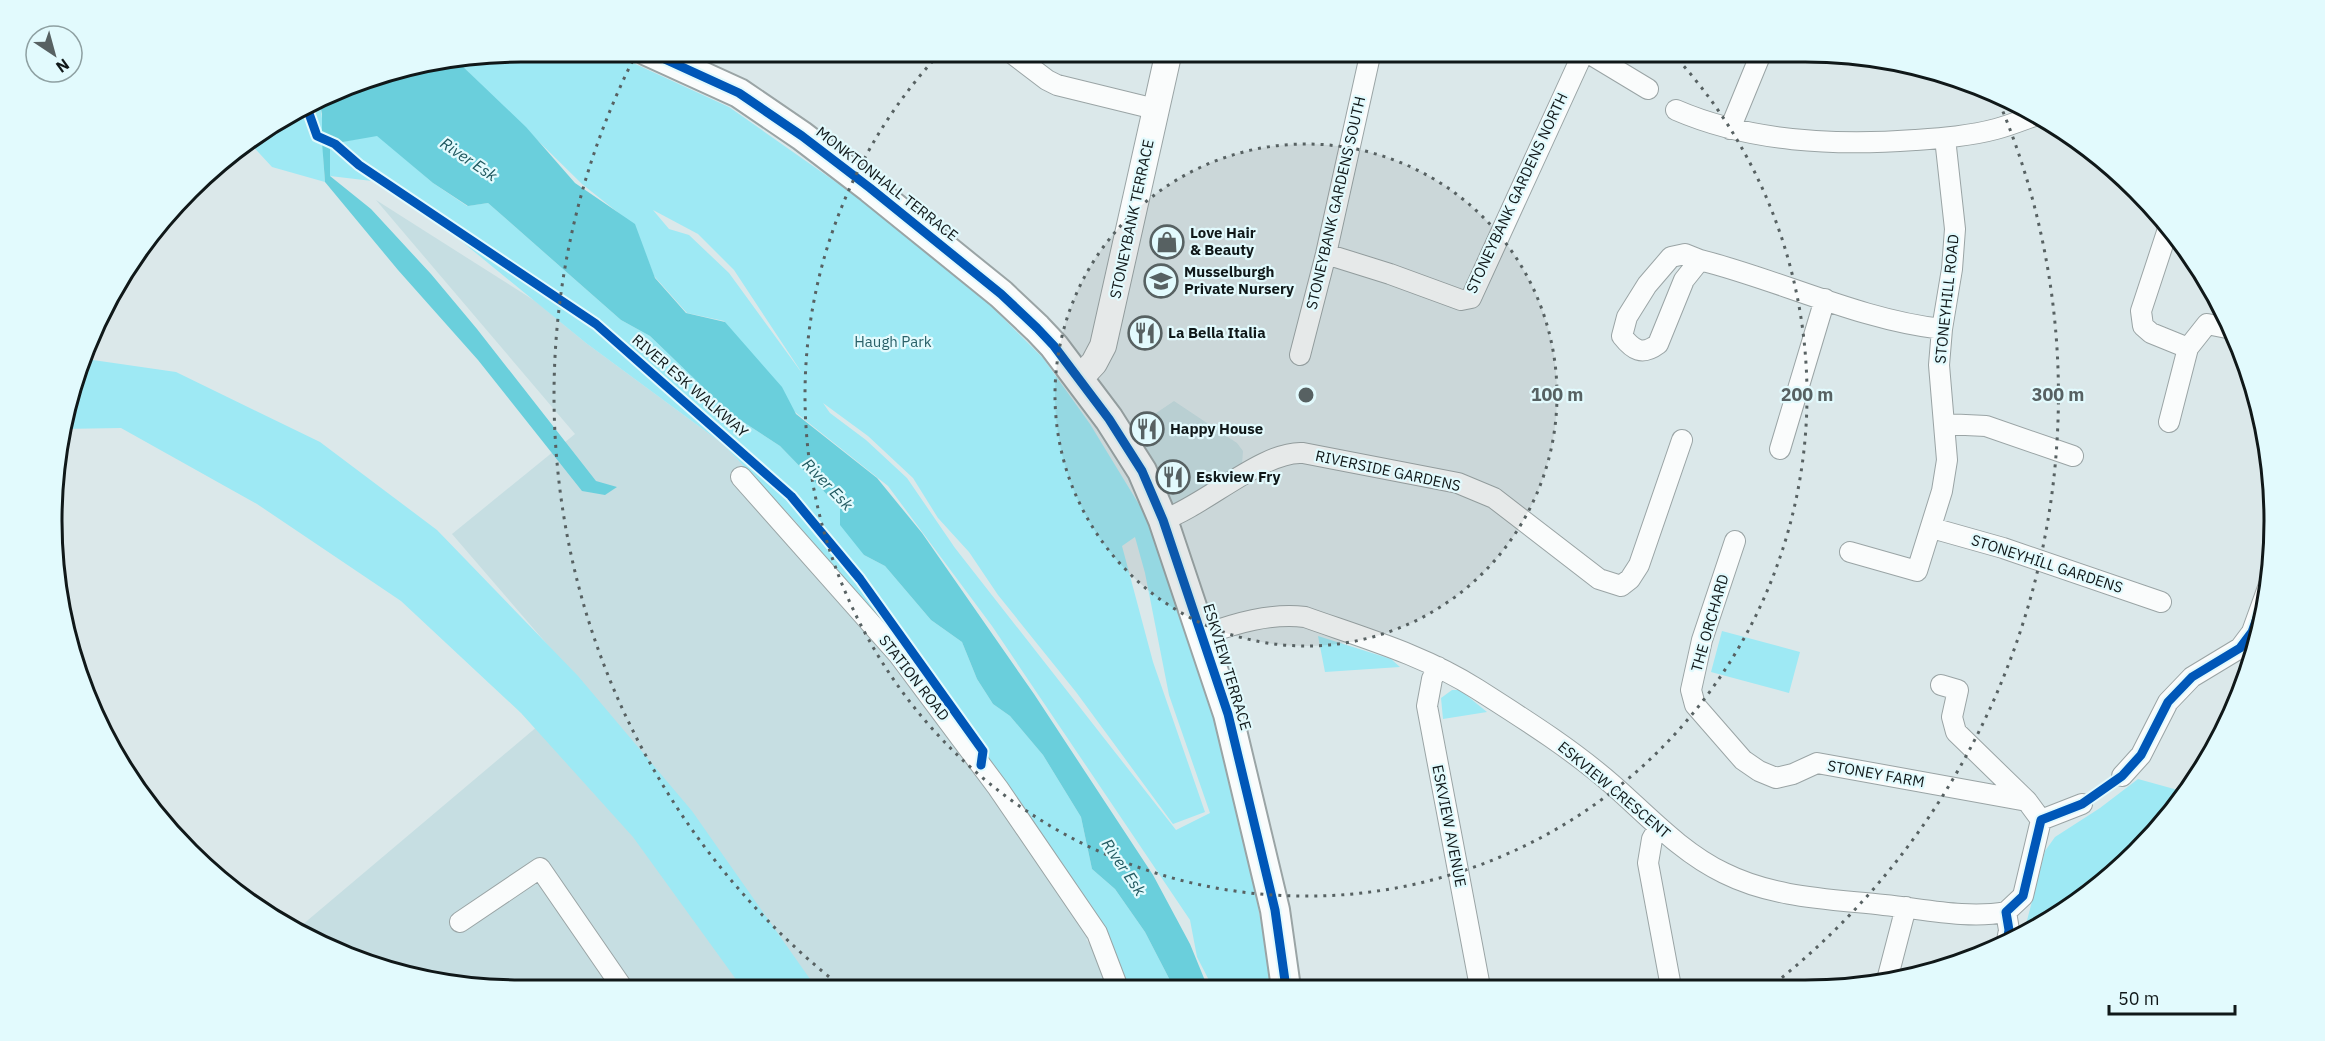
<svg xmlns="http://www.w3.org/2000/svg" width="2325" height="1041" font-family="'IBM Plex Sans',sans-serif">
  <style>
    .built { fill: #c6dee2 }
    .green { fill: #9ee9f4; fill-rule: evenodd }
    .water { fill: #6acfdc }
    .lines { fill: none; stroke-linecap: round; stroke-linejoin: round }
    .minor-casing { stroke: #9aa4a5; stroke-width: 22 }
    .tertiary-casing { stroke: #9aa4a5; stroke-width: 28 }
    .secondary-casing { stroke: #9aa4a5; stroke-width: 32 }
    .minor { stroke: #fafcfc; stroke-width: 20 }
    .tertiary { stroke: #fafcfc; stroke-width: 26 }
    .secondary { stroke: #fafcfc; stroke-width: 28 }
    .cycleway-casing { stroke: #e2fafd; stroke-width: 13 }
    .cycleway { stroke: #0057b8; stroke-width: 9 }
    .ring { fill: none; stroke: #576162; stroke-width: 3; stroke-dasharray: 3 6 }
    .labels { text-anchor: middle; stroke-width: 4.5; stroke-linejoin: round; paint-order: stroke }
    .street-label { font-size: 15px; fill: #101819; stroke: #e2fafd }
    .poi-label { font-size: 15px; font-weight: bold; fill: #101819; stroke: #e2fafd; text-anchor: start }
    .park-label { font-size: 15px; fill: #2a6169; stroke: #e2fafd }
    .water-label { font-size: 16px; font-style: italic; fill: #215960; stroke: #e2fafd }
    .rim { fill: none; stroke: #101819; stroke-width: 3 }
    .centre { fill: #576162; stroke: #e2fafd; stroke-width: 3 }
    .ring-label { font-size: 18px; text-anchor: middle; font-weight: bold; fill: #576162; stroke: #e2fafd; stroke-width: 4.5; stroke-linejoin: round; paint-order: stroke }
  </style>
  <rect width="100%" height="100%" fill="#dbe8ea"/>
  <path class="built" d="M376 200 535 301 586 343 723 444 796 522 974 747 1106 932 1086 939 1094 950 1107 988 798 989 795 985 796 989 521 990 369 965 295 931 584 687 452 534 575 434Z
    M1174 401 1237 443 1243 451 1242 465 1168 510 1128 432Z"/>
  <path class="green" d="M521 51H607L729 107 870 206 987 302 1043 358 1090 424 1151 524 1205 681 1238 798 1273 988H1213L1197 957 1190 920 992 626 888 486 790 408 724 321 687 313 654 276 635 226 582 184 457 61ZM653 210 698 234 734 270 804 376 729 273 689 235 669 229ZM823 403 868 436 913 478 938 518 969 552 998 595 1076 692 1173 824 1205 812 1153 662 1122 546 1135 537 1145 573 1169 695 1210 813 1176 830 955 548 907 478 866 440 830 413Z
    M319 99C325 125 322 154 325 182L272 167 248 141 286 114Z
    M377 135 433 183 467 206 488 203 621 320 650 336 731 414 780 446 840 508 864 555 885 566 931 620 962 642 977 679 993 704 1010 716 1043 755 1081 817 1092 869 1115 889 1145 932 1174 988H1128L1106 932 974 747 796 522 723 444 586 343 433 218 372 181 330 176V139L337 143Z
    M86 359 176 372 320 442 437 530 578 676 692 811 817 989H743L633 837 521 713 401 601 257 504 121 428 60 429Z
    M1722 631 1800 652 1789 693 1711 672Z
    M1318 636 1391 659 1400 667 1325 672Z
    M1452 690H1460L1487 712 1443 719 1441 698Z
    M2138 779 2185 792 2091 893 2024 932 2045 851 2055 837 2100 808Z"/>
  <path class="water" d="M457 61 526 127 575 183 635 224 655 278 686 313 725 322 782 387 796 414 877 478 922 533 1034 694 1153 875 1190 944 1208 988H1174L1145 932 1115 889 1092 869 1081 817 1043 755 1010 716 993 704 977 679 962 642 931 620 885 566 864 555 840 525V508L780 446 731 414 650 336 621 320 488 203 468 206 433 183 377 136 337 143 330 139V176L371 209 431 274 477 329 596 481 617 487 605 495 582 491 478 360 398 270 325 182 322 142V114L319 99 369 76Z"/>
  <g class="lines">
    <g class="minor-casing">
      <path id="minor" d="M1009 51 1047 80 1057 85 1155 109
        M1585 51 1648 89
        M1676 110C1750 142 1834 146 1915 140 1942 138 1970 136 1996 129 2011 125 2025 119 2040 114
        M1730 129 1762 51
        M2169 226 2141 311 2143 326 2151 333 2188 348
        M1326 254 1390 274 1461 300 1471 298 1584 51
        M1685 254 1700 260 1684 280 1658 344C1642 356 1633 350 1622 336L1627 317 1647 285 1671 257Z
        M1700 260C1780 280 1860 320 1942 329
        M1300 355 1326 254 1371 51
        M2169 422 2188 348 2207 324 2232 329
        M1945 424 1986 426 2073 456
        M1780 449 1825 299
        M741 477 898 654 998 788 1097 933 1118 988
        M1163 520C1204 506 1264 450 1303 453L1458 483 1494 498 1599 579 1621 586 1630 579 1639 565 1682 440
        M1932 528 2003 548 2161 602
        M1735 541 1702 640 1691 690 1695 705 1743 760 1759 771 1776 778 1793 774 1817 763 2027 801 2041 820
        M1850 552 1917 571 1942 491 1947 460 1939 365 1942 329 1952 269 1955 229 1945 138
        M1203 635C1236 623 1270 613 1305 617 1364 638 1424 655 1477 689 1524 719 1572 749 1614 786 1649 817 1682 853 1724 873 1774 898 1830 899 1884 905 1924 909 1967 919 2006 912
        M1438 667 1432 679 1427 706 1480 987
        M1941 685 1958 690 1952 717 1956 732 2027 801
        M2122 776 2141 755 2168 702 2192 677 2240 648 2252 632 2270 582
        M2041 820 2082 804
        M1659 827 1652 839 1648 863 1671 987
        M460 922 540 868 624 990
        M2007 941 2009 930 2006 912 2023 896 2041 820
        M1887 980 1906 907"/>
    </g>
    <g class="tertiary-casing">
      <path id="tertiary" d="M1079 379 1094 363 1103 346 1169 51"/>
    </g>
    <g class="secondary-casing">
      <path id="secondary" d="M647 51 739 93 802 136 870 188 1001 294 1037 328 1054 346 1109 419 1142 471 1163 520 1228 714 1275 910 1286 988"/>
    </g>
    <use href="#minor" class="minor"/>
    <use href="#tertiary" class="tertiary"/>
    <use href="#secondary" class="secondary"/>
    <g class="cycleway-casing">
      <path id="cycleway" d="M647 51 739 93 802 136 870 188 1001 294 1037 328 1054 346 1109 419 1142 471 1163 520 1228 714 1275 910 1286 988
        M306 105 317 136 335 144 359 165 596 324 791 496 860 579 983 751 981 765
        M2007 941 2009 930 2006 912 2023 896 2041 820 2082 804 2122 776 2141 755 2168 702 2192 677 2240 648 2252 632 2270 582"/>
    </g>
    <use href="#cycleway" class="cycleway"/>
  </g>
  <circle cx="1306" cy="395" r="251" fill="#576162" fill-opacity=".12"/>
  <g class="ring">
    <circle cx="1306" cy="395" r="251"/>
    <path d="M1672 53A501 501 0 1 1 940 53"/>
    <path d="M843 988A752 752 0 0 1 636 54M1996 95A752 752 0 0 1 1774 984"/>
  </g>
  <defs>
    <g id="shop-ring" transform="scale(1.725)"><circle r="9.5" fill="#e2fafd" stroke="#576162" stroke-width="1.5"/><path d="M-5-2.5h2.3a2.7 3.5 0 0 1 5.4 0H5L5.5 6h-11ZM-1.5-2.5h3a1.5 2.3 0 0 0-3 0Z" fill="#576162"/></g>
    <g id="school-ring" transform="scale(1.725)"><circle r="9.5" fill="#e2fafd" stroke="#576162" stroke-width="1.5"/><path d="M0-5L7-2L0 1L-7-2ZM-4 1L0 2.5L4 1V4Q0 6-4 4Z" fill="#576162"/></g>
    <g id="restaurant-ring" transform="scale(1.725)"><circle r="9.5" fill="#e2fafd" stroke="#576162" stroke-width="1.5"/><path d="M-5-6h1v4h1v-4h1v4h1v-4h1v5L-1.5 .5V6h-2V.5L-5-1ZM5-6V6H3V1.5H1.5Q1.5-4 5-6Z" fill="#576162"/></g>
  </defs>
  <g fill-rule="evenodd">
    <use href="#shop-ring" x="1167" y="242"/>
    <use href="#school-ring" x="1161" y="281"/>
    <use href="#restaurant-ring" x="1145" y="333"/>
    <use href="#restaurant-ring" x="1147" y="429"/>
    <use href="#restaurant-ring" x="1173" y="477"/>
  </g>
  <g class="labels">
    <g class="street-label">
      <text transform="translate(887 184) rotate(38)" y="5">MONKTONHALL TERRACE</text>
      <text transform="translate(1517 193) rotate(-65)" y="5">STONEYBANK GARDENS NORTH</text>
      <text transform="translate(1336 203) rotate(-77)" y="5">STONEYBANK GARDENS SOUTH</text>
      <text transform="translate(1132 219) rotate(-78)" y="5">STONEYBANK TERRACE</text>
      <text transform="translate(1947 299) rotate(-84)" y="5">STONEYHILL ROAD</text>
      <text transform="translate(690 386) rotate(41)" y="5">RIVER ESK WALKWAY</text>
      <text transform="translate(1388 471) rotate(12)" y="5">RIVERSIDE GARDENS</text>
      <text transform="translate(2047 564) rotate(18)" y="5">STONEYHILL GARDENS</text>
      <text transform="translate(1710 623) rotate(-74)" y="5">THE ORCHARD</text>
      <text transform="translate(1227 667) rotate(73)" y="5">ESKVIEW TERRACE</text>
      <text transform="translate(914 678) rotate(52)" y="5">STATION ROAD</text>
      <text transform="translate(1876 774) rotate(10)" y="5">STONEY FARM</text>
      <text transform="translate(1614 790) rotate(40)" y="5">ESKVIEW CRESCENT</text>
      <text transform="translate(1449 826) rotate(79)" y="5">ESKVIEW AVENUE</text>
    </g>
    <g class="poi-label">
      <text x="1190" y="238">Love Hair<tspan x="1190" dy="17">&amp; Beauty</tspan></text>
      <text x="1184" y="277">Musselburgh<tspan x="1184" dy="17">Private Nursery</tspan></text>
      <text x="1168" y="338">La Bella Italia</text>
      <text x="1170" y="434">Happy House</text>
      <text x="1196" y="482">Eskview Fry</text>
    </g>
    <g class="park-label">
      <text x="893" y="347">Haugh Park</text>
    </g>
    <g class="water-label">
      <text transform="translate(469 159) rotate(34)" y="6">River Esk</text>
      <text transform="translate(828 484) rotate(46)" y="6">River Esk</text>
      <text transform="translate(1124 867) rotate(56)" y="6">River Esk</text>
    </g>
  </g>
  <path d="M0 0H2325V1041H0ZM521 62H1805A459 459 0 0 1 2264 521V521A459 459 0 0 1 1805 980H521A459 459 0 0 1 62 521V521A459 459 0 0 1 521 62Z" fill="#e2fafd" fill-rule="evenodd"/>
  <path class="rim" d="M521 62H1805A459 459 0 0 1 2264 521V521A459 459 0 0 1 1805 980H521A459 459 0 0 1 62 521V521A459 459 0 0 1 521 62Z"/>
  <circle cx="1306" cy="395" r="9" class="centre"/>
  <g class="ring-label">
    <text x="1557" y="401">100 m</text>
    <text x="1807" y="401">200 m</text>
    <text x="2058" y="401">300 m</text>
  </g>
  <g transform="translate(54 54) rotate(144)"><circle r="28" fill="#e2fafd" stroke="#8ea0a2" stroke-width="1.5"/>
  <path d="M0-4.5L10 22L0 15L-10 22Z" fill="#576162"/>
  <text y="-9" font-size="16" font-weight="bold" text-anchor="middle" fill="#101819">N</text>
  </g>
  <path d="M2109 1005v9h126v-9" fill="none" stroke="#101819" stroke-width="3"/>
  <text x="2118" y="1005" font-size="18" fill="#101819" stroke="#e2fafd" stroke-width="4.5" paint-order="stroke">50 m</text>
</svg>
